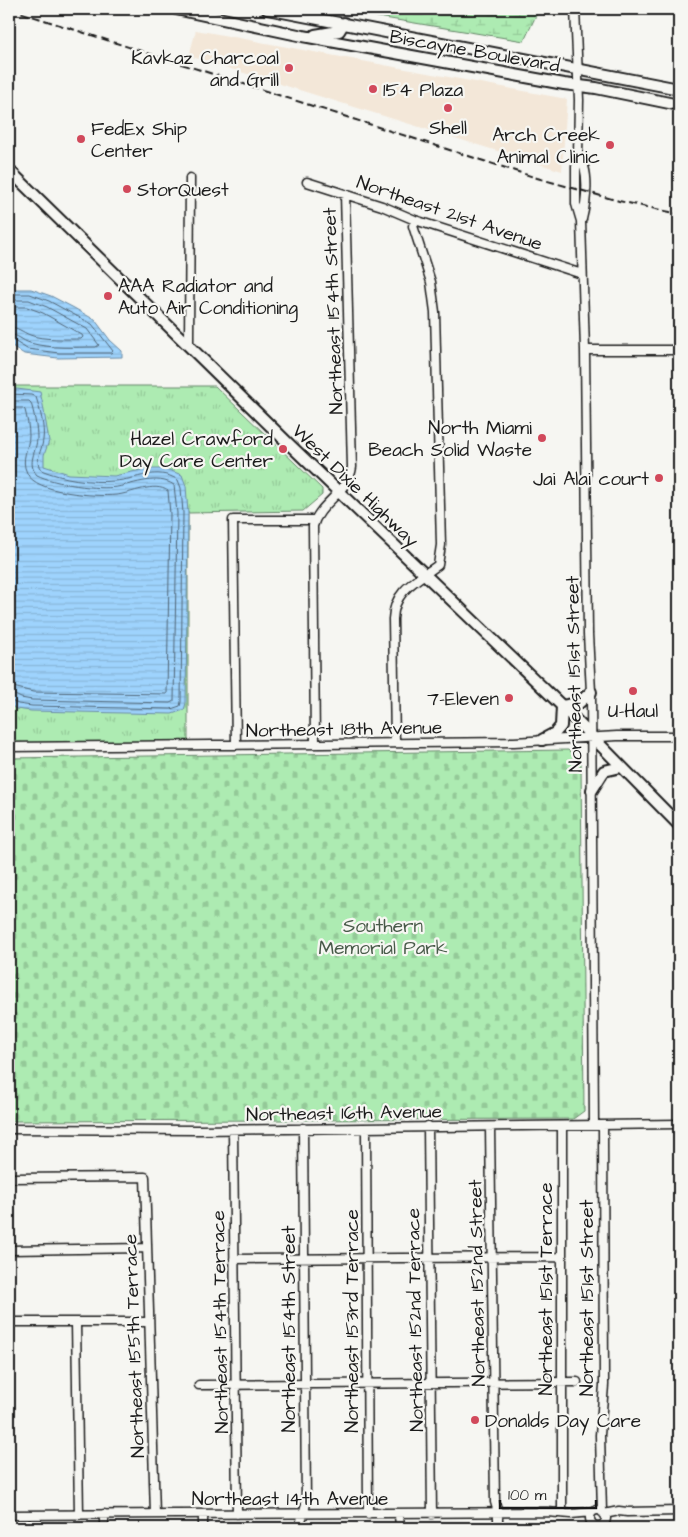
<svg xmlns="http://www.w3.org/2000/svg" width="688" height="1537" font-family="'Architects Daughter',sans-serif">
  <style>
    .built { fill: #f3e7d8 }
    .grass { fill: url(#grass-tufts); stroke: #648467 }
    .wetland { fill: url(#wetland-marsh); stroke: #648467 }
    .cemetery { fill: url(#cemetery-stones); stroke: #648467 }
    .water { fill: url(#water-rules); stroke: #6a8aa3 }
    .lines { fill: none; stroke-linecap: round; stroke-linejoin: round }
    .shore { stroke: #506576; stroke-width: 1 }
    .minor-casing { stroke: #1c1c1c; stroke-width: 11 }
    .major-casing { stroke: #1c1c1c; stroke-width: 14 }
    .minor { stroke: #f6f6f2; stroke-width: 8 }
    .major { stroke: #f6f6f2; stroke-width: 10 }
    .rail { stroke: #1c1c1c; stroke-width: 2; stroke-dasharray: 8 4; stroke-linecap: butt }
    .poi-dot { fill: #d1495b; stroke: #f6f6f2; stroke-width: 2 }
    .labels { text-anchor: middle; stroke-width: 4.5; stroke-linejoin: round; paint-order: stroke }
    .street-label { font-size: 19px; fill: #1c1c1c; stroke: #f6f6f2 }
    .poi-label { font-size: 19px; fill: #1c1c1c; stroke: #f6f6f2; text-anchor: end }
    .park-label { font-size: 19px; fill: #485a49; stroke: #f6f6f2 }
  </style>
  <defs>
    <pattern id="grass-tufts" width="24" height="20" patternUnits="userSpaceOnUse" patternTransform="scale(1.25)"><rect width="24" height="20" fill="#adebb2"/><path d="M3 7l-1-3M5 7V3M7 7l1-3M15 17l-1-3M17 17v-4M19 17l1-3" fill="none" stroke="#94c998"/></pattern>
    <pattern id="wetland-marsh" width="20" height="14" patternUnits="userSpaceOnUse" patternTransform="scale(1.25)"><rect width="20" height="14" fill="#adebb2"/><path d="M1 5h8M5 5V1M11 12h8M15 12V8" fill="none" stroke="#94c998"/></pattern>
    <pattern id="cemetery-stones" width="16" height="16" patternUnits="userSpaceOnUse" patternTransform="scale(1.25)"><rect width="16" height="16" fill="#adebb2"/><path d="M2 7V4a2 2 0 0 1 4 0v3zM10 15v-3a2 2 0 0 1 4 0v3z" fill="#94c998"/></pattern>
    <pattern id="water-rules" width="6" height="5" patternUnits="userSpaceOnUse" patternTransform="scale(1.25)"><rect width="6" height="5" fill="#9ed3fd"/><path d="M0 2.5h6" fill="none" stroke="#88b5d8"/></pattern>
  </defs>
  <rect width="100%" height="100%" fill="#f6f6f2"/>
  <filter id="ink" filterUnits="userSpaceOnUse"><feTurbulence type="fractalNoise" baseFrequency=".02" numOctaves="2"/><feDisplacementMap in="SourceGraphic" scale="10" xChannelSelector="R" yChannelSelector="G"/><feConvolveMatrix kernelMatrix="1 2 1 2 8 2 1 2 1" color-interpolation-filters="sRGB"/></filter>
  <g filter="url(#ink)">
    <path class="built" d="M196 30 567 99 562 171 189 56Z"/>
    <path class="grass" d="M9 386H215L322 489V495L303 511 188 513V745L9 747Z"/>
    <path class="wetland" d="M359 9H539L524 41 360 14Z"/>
    <path class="cemetery" d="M568 750 581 762 584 1111 573 1119 9 1121V758Z"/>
    <path class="water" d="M9 289H31L51 296 74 308 95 320 110 340 122 351V357L58 358 24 354 12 346H9Z
      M17 389 40 392 43 405 49 441 44 455V466L69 474 114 476 145 469H166L182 475 186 486 188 513 186 703 184 710 172 714 31 711 16 709 9 704V390Z"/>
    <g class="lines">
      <path class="shore" d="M9 294H30L49 301 71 313 92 324 113 351 111 353H59L27 349 14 341H9
        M9 300H29L47 307 87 329 99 345 96 347C75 347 51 349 30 343 22 341 18 334 9 335
        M9 307H27L43 313 82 335 83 337 81 339C68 339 42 340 30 335 22 332 18 327 9 327
        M9 394 31 395 36 397C40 410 45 427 43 440 42 451 34 460 41 470 63 479 90 483 114 481 137 480 156 466 178 480L181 488 183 513 181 702 180 706 171 709 32 706 18 704 9 700
        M9 401H29L31 403C34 413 37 427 37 438 37 451 26 463 37 475 55 484 98 490 117 487 135 484 157 474 174 485L177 513 174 701 170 703 32 700 21 698 15 695 9 694
        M9 408H23L25 410C27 418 29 427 29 436 29 448 20 459 27 473 35 493 96 497 116 495 131 494 154 481 168 491L170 514 167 694 33 692 9 686"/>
      <g class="minor-casing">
        <path id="minor" d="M575 9 579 100 578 156 576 167V204L581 221 585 350 588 634 591 692 594 1125
          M578 156C591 169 586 203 582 219
          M307 182 382 206 415 220 582 274
          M189 345 190 178
          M585 350H679
          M395 743 393 619C394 590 416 581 438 565L441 545 435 312 431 282 413 226 415 220
          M315 744 313 526C319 503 349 492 352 467L345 194
          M236 745 233 520H314
          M9 747 514 742 617 736H679
          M428 1126 432 1514
          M562 1126V1513
          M490 1127 495 1502 498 1512V1528
          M366 1128 368 1514
          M9 1129 198 1130 679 1124
          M233 1129 237 1514
          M9 1178 145 1177 155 1514
          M9 1250 147 1248
          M234 1259 562 1257
          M9 1322H149
          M76 1322 79 1515
          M199 1385 577 1382
          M590 1518a8 8 0 1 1 16 0a8 8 0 1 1-16 0Z
          M602 1512 600 1435 604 1385 603 1125
          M104 1514V1528
          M203 1514V1528
          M399 1514 400 1528
          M604 1514 619 1511 627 1512 679 1511
          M9 1515 547 1512 571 1514 592 1512
          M301 1528V1521L306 1504 303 1128"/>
      </g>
      <g class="major-casing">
        <path id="major" d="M176 9 303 36 564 84 596 88 679 105
          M267 9 679 89
          M315 35 339 31 344 23
          M9 170 291 446 562 706 679 825
          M562 706 579 703 591 692
          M542 740 555 733 561 726 562 706
          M592 790 604 771 621 767"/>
      </g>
      <use href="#minor" class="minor"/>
      <use href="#major" class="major"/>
      <path class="rail" d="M10 9 537 178 619 201 679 214"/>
    </g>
  </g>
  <g class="poi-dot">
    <circle cx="289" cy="68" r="5"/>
    <circle cx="373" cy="89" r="5"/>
    <circle cx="448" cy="108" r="5"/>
    <circle cx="81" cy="139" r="5"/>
    <circle cx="610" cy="145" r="5"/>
    <circle cx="127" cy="189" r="5"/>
    <circle cx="108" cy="296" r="5"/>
    <circle cx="542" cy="438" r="5"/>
    <circle cx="283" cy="449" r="5"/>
    <circle cx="659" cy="478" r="5"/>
    <circle cx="633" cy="691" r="5"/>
    <circle cx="509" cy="698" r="5"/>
    <circle cx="475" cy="1420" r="5"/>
  </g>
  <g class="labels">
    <g class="street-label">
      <text transform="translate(475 50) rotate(10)" y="7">Biscayne Boulevard</text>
      <text transform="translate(450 212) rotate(19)" y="7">Northeast 21st Avenue</text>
      <text transform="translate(332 311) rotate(-92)" y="7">Northeast 154th Street</text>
      <text transform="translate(356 485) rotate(44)" y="7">West Dixie Highway</text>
      <text transform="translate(573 674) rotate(-91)" y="7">Northeast 151st Street</text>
      <text transform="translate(344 728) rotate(-1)" y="7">Northeast 18th Avenue</text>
      <text transform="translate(344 1112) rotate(-1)" y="7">Northeast 16th Avenue</text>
      <text transform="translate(476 1283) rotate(-91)" y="7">Northeast 152nd Street</text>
      <text transform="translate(545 1289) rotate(-90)" y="7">Northeast 151st Terrace</text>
      <text transform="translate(586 1298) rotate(-90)" y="7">Northeast 151st Street</text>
      <text transform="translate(414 1320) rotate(-91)" y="7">Northeast 152nd Terrace</text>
      <text transform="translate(351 1321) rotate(-90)" y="7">Northeast 153rd Terrace</text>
      <text transform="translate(219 1322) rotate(-91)" y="7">Northeast 154th Terrace</text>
      <text transform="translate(288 1329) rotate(-90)" y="7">Northeast 154th Street</text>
      <text transform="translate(133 1346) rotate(-92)" y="7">Northeast 155th Terrace</text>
      <text x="290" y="1505">Northeast 14th Avenue</text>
    </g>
    <g class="poi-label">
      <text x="279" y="64">Kavkaz Charcoal<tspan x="279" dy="22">and Grill</tspan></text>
      <text x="383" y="96" text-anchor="start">154 Plaza</text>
      <text x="448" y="134" text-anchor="middle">Shell</text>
      <text x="91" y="135" text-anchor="start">FedEx Ship<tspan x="91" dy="22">Center</tspan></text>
      <text x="600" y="141">Arch Creek<tspan x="600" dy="22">Animal Clinic</tspan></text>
      <text x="137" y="196" text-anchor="start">StorQuest</text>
      <text x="118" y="292" text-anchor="start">AAA Radiator and<tspan x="118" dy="22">Auto Air Conditioning</tspan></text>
      <text x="532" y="434">North Miami<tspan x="532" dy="22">Beach Solid Waste</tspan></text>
      <text x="273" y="445">Hazel Crawford<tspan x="273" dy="22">Day Care Center</tspan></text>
      <text x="649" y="485">Jai Alai court</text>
      <text x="499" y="705">7-Eleven</text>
      <text x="633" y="717" text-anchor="middle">U-Haul</text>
      <text x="485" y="1427" text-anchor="start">Donalds Day Care</text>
    </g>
    <g class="park-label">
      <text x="383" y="932">Southern<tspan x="383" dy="22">Memorial Park</tspan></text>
    </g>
  </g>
  <rect width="688" height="1537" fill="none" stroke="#f6f6f2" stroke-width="30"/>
  <rect x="15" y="15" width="658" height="1507" fill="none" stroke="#1c1c1c" stroke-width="2" filter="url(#ink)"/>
  <path d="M500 1500v8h96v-8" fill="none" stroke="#1c1c1c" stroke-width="2.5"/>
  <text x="508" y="1500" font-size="15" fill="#1c1c1c" stroke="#f6f6f2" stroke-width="4" paint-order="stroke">100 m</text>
</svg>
